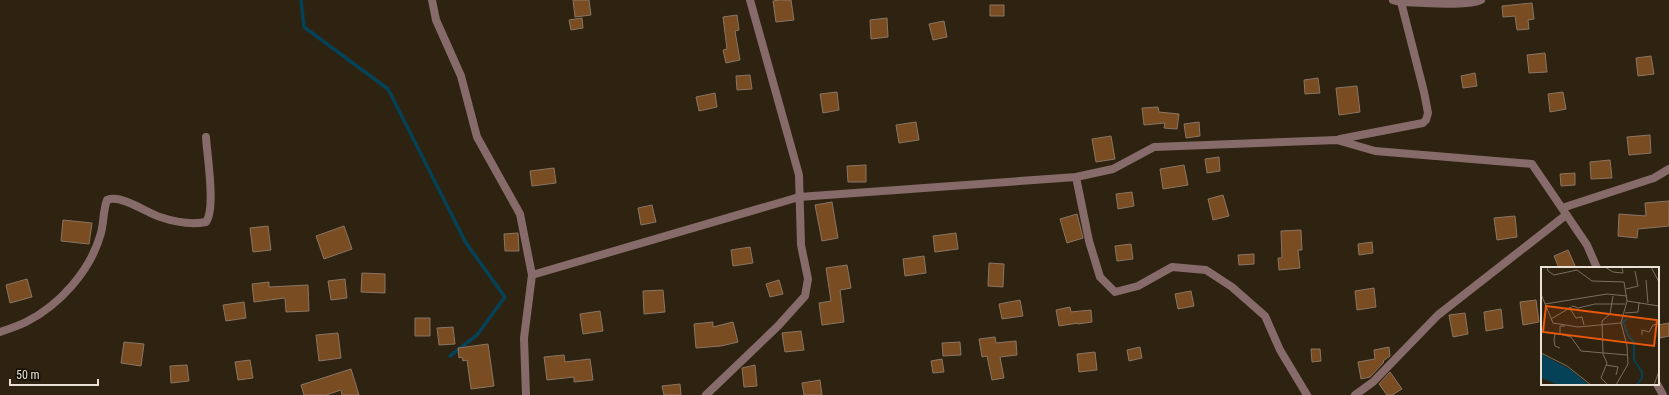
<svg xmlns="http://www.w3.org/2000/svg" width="1669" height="395" font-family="'Roboto Condensed',sans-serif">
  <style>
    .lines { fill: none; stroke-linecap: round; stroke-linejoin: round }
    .stream { stroke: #054257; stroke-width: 3.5 }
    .building { fill: #794c22; stroke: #8a7564 }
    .minor { stroke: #876a6a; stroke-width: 8 }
    .inset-river { fill: none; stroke: #054257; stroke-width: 2 }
    .inset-road { fill: none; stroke: #796f5f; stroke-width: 1 }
    .view { fill: #e8590c; fill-opacity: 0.15; stroke: #e8590c; stroke-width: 2 }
    .inset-edge { fill: none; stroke: #e9e1d5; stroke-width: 2 }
  </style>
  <rect width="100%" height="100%" fill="#2e2310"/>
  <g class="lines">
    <path class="stream" d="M301 0 304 27 388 89 466 243 505 297 477 335 450 356"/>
  </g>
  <path class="building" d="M573 0H589L591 15 575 17Z
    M779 0H791L794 20 776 22 773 1Z
    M1532 3 1534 19 1528 20 1529 29 1517 30 1515 16 1503 17 1502 6Z
    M990 5H1004V16H990Z
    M737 15 739 30 735 31 740 60 726 63 723 50 727 49 723 17Z
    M582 18 583 28 571 30 569 20Z
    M887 18 888 37 871 39 870 20Z
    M944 21 947 37 933 40 929 24Z
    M1545 53 1547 72 1529 73 1527 55Z
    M1651 56 1654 74 1638 76 1636 58Z
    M1475 73 1477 86 1463 88 1461 76Z
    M750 75 752 89 737 90 736 76Z
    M1318 78 1320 93 1305 94 1304 80Z
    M1357 86 1360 112 1339 115 1336 88Z
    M837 92 839 110 823 113 820 94Z
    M1563 92 1566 109 1550 112 1548 94Z
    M715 93 717 107 699 111 696 97Z
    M1158 107 1159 112 1179 114 1177 129 1164 128 1165 123 1144 125 1142 108Z
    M916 122 919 140 899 143 896 125Z
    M1199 122 1200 136 1186 138 1184 124Z
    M1650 135 1651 153 1629 155 1627 137Z
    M1111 136 1115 159 1096 162 1092 139Z
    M1219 157 1220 171 1207 173 1205 159Z
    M1610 160 1612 178 1591 179 1590 162Z
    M866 165V182H848L847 166Z
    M1184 165 1188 185 1163 189 1160 169Z
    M554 168 556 183 532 186 530 171Z
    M1575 173V185L1561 186 1560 174Z
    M1132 192 1134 206 1118 209 1116 194Z
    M1223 195 1229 216 1213 220 1208 199Z
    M1669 201V226L1638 229 1637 238 1618 236 1619 214 1646 216 1645 203Z
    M832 202 838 238 822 241 815 205Z
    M652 205 656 222 641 225 638 208Z
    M1077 214 1083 238 1067 243 1060 219Z
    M1515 216 1517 237 1497 240 1494 218Z
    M63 220 92 223 89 244 61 241Z
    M268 226 271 250 253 252 250 228Z
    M344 226 352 249 324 259 316 236Z
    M1301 230 1302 250H1298L1300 268 1279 270 1278 258H1282L1281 231Z
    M518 233 519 251H505L504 234Z
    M956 233 958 249 935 252 933 236Z
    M1372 242 1373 253 1359 255 1358 244Z
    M1131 244 1133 259 1117 261 1115 246Z
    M750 247 753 263 733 266 731 250Z
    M1568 250 1576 268H1559L1554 256Z
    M1254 254V264L1239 265 1238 255Z
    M924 256 926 273 905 276 903 259Z
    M989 263 1004 264 1003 287 988 286Z
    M847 265 851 288 840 290 844 322 822 325 819 303 831 301 826 268Z
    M362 273 385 274V293L361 292Z
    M27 279 32 297 10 303 6 285Z
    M345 279 347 298 331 300 328 281Z
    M779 280 783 294 770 297 766 284Z
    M269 282V287L308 285 309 311 286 312 285 298 254 302 252 284Z
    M1374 288 1376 307 1357 310 1355 291Z
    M663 290 665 312 644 314 643 291Z
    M1191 291 1194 306 1178 309 1175 294Z
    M1020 300 1023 316 1002 319 999 304Z
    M1536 300 1539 322 1523 325 1520 302Z
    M244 302 246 318 226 321 223 305Z
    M1070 307 1071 312 1091 310 1092 322 1078 324V323L1059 326 1056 310Z
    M1501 309 1503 328 1486 331 1484 312Z
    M600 311 603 331 583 334 580 314Z
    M1465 313 1468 334 1453 337 1449 315Z
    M415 318H430V336H415Z
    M713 322V327L733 322 738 342 721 346 696 348 694 324Z
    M1669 323V336L1660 338 1658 325Z
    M453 327 455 344 439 345 437 328Z
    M801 331 804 350 785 352 782 333Z
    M338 333 341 358 319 361 316 335Z
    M995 337 996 343 1016 341 1017 355 1000 357 1004 378 992 380 987 356 982 357 979 339Z
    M124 342 144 344 141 366 121 363Z
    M960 342 961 355 943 356 942 343Z
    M488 344 494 386 471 389 467 360 463 361 462 357 459 358 458 348Z
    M1140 347 1142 358 1129 361 1127 350Z
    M1389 347 1390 356 1383 361 1384 362 1370 377 1361 379 1358 362 1375 359 1374 350Z
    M1311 349H1320L1321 361 1312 362Z
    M1095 352 1097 370 1079 372 1077 354Z
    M564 355 565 362 590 359 593 380 574 382V377L547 380 544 357Z
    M942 359 944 372 933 373 931 361Z
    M250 360 253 378 238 380 235 362Z
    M187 365 189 381 171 383 170 366Z
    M755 365 757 386 744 387 742 368Z
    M351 369 359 395H342L341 390 326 395H304L301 385Z
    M1390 372 1402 389 1392 395H1387L1379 384Z
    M820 380 822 395H804L802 383Z
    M680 384 681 395H664L662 386Z"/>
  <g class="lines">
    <path class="minor" d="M432 0 436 20 461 76 477 137 520 214 532 275 524 338 526 395
      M1401 2C1419 2 1467 7 1481 0
      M1340 139 1423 123 1426 120 1428 113 1424 92 1401 2 1393 0
      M1076 177 1089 241 1100 277 1115 292 1138 286 1172 267 1206 270 1232 287 1265 316 1280 350 1307 395
      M1562 208 1654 178 1669 169
      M532 275 799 197 1076 177 1113 169 1154 147 1337 140 1375 151 1532 164 1587 245 1597 268
      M0 332C9 329 18 326 26 322 60 305 91 270 101 233 104 222 103 210 107 200 121 194 147 213 160 217 175 222 191 225 206 222 216 209 207 155 206 137
      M1657 384 1663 395
      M706 395 778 326 805 296 808 279 801 245 799 175 750 0
      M1355 395 1373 382 1438 315 1566 215"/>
  </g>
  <g transform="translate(1541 267)">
    <rect width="118" height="118" fill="#2e2310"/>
    <path d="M0 87 30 103 48 118H18L0 111Z" fill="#054257"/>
    <path class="inset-river" d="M86 52 82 55 88 70 93 75V93L101 105V111L96 118"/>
    <path class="inset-road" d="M6 0 7 4 13 8 36 3 51 14 83 15 86 34 118 39M64 0 72 5 82 6 81 0M110 0 118 15M105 13 107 36M85 22 97 19 94 4M0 27 12 56 37 60 80 56M4 37 66 27 86 29M28 40 35 51 41 50 43 58M84 46 97 45 98 35M10 52 32 39 37 41 54 37H84M24 59H19V67L30 70 40 84 86 88M101 68V63L108 65 112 58 118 57M19 81 14 79 13 73 14 67H19M0 86 26 99 50 118M65 98 77 100 75 108M67 118 60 111 66 96 62 87 61 54 69 47 72 29M75 118 87 97 86 79 80 56 86 34M113 118 118 104"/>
    <path class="view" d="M5 39 116 53 113 79 2 65Z"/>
    <rect width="118" height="118" class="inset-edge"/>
  </g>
  <path d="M10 379v6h88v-6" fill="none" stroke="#e9e1d5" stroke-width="2"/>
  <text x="16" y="379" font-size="12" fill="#e9e1d5" stroke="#120e06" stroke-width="3" paint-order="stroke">50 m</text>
</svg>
